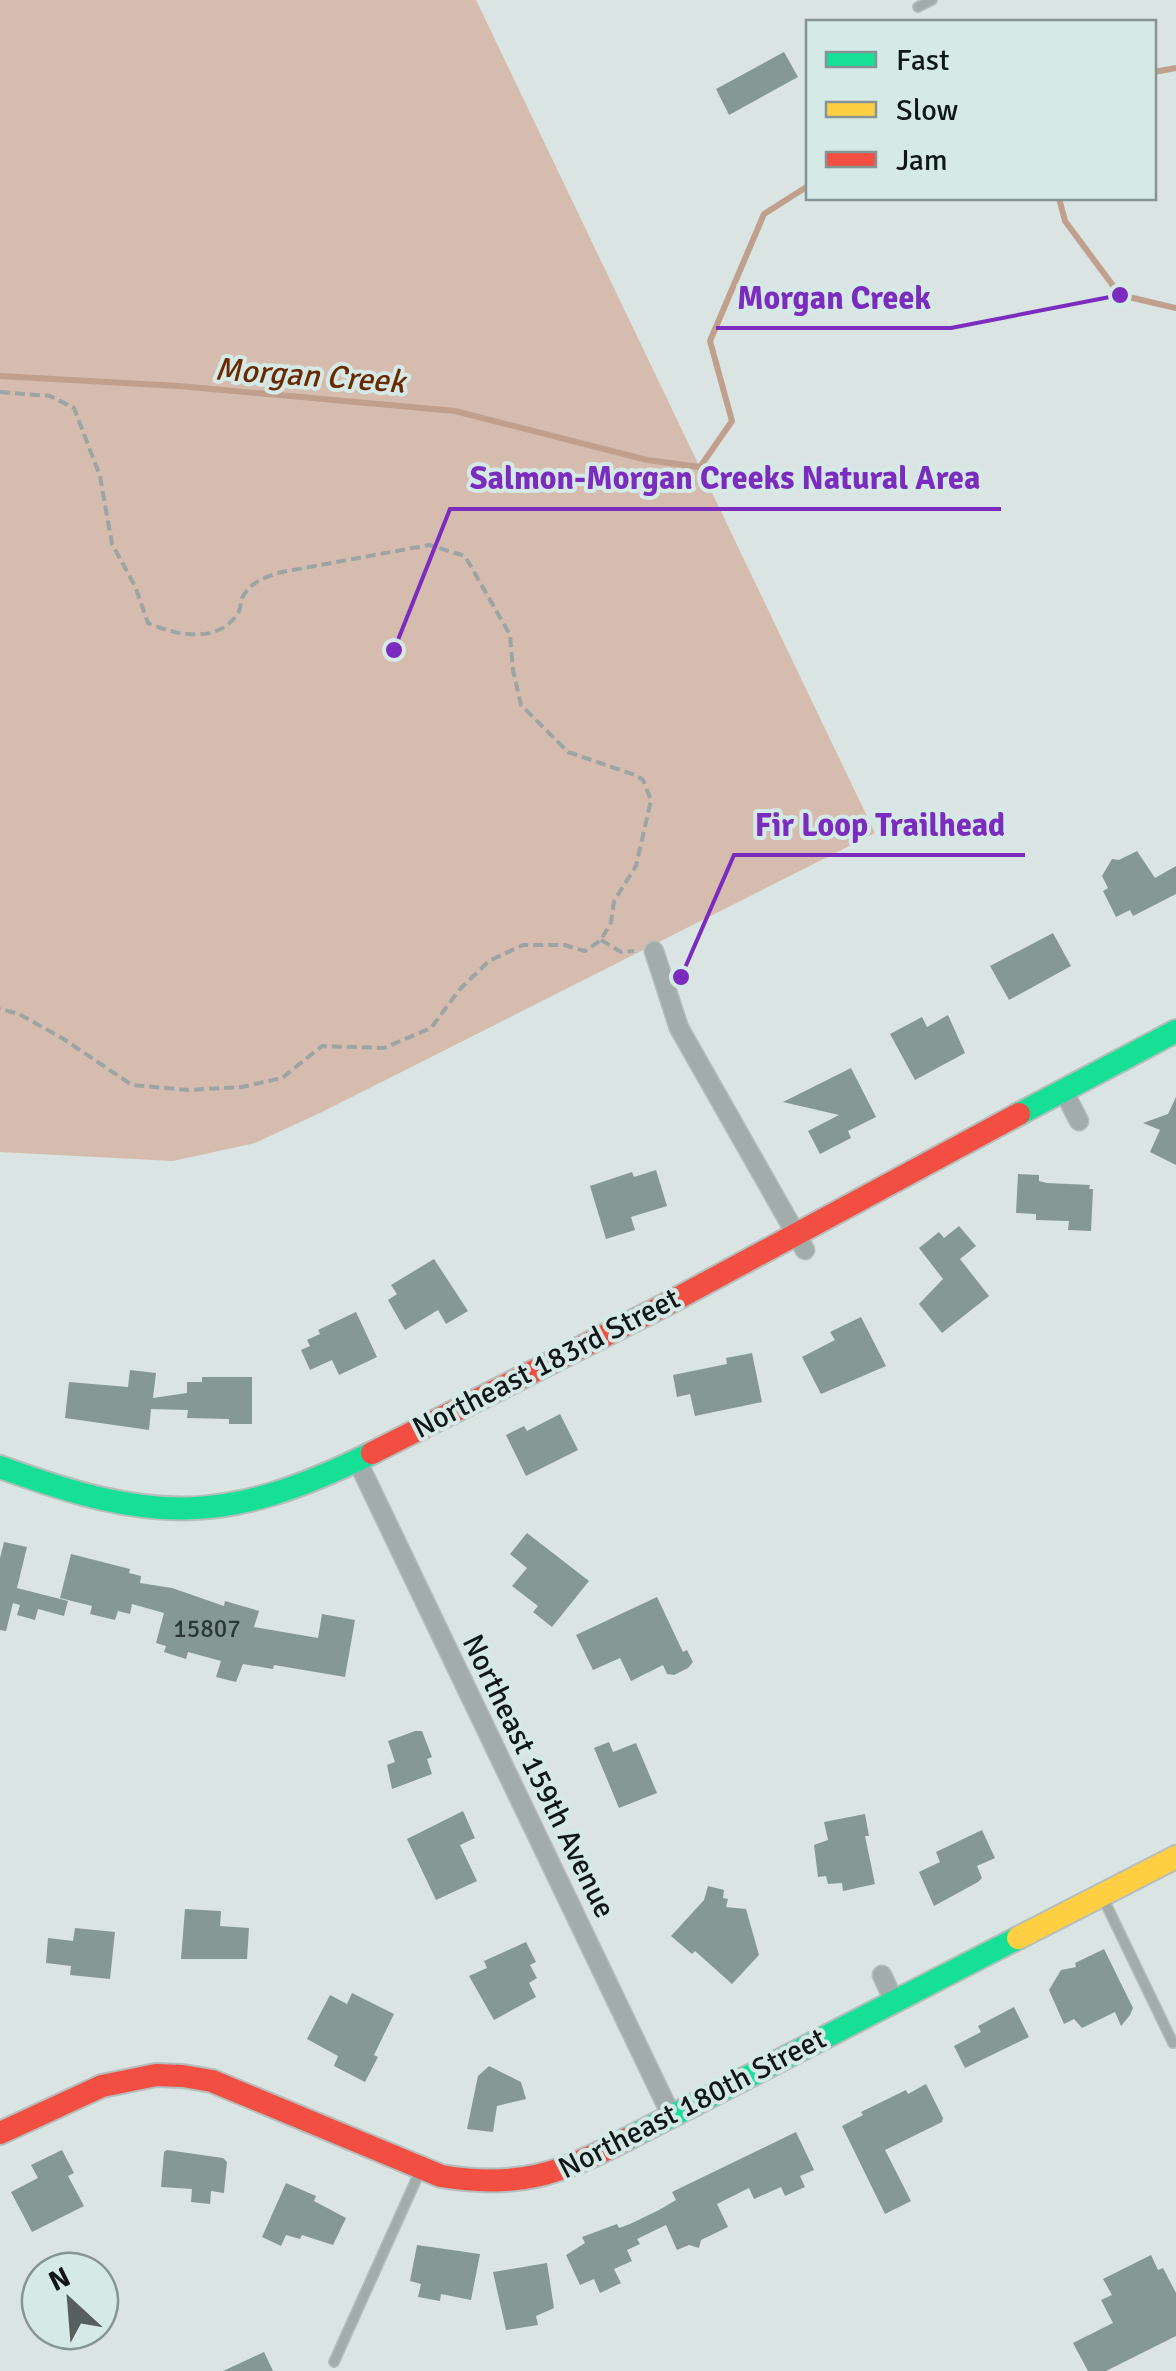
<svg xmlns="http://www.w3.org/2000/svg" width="1176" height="2371" font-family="Signika,sans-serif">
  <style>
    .forest { fill: #d5bcae }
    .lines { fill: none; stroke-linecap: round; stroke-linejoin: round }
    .stream { stroke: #c09f8d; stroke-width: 6 }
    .building { fill: #859896 }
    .lane-casing { stroke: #b6bebc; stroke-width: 12 }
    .street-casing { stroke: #b6bebc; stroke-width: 21 }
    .fast-casing { stroke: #b6bebc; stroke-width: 26 }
    .slow-casing { stroke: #b6bebc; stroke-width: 26 }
    .jam-casing { stroke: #b6bebc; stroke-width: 26 }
    .path { stroke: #9ca5a4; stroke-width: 4; stroke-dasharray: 10 5; stroke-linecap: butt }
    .lane { stroke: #a1acab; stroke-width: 9 }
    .street { stroke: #a1acab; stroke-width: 18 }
    .fast { stroke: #16e098; stroke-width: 22 }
    .slow { stroke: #ffcf43; stroke-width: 22 }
    .jam { stroke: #f24e42; stroke-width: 22 }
    .labels { text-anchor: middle; stroke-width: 8; stroke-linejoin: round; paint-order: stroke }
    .number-label { font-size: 25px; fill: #2d3736 }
    .street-label { font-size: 30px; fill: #101716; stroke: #d5e9e6 }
    .water-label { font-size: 32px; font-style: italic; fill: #6a2a01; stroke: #d5e9e6 }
    .leader { fill: none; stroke: #7b2cbf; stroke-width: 4 }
    .callout-dot { fill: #7b2cbf; stroke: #d5e9e6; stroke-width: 4 }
    .callout-label { font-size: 32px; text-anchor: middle; font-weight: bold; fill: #7b2cbf; stroke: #d5e9e6; stroke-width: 8; stroke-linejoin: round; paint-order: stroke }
  </style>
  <rect width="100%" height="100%" fill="#dae4e2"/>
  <path class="forest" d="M0 0H476L875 833 322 1112 255 1143 173 1161 0 1152Z"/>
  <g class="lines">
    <path class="stream" d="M1154 72 1176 68
      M1059 198 1065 221 1120 295 1176 308
      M0 376 178 386 455 411 647 460 700 467 732 421 710 341 764 214 808 186"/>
  </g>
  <path class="building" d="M784 52 798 77 729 115 716 89Z
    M1137 851 1155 878 1176 866V894L1133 916 1130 910 1116 917 1103 891 1108 888 1102 876 1112 859 1119 860Z
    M1053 933 1071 966 1009 1000 990 966Z
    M948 1015 965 1053 915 1080 890 1034 922 1017 927 1027Z
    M851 1068 876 1117 848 1131 851 1138 820 1154 808 1131 839 1115 783 1102Z
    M1176 1097V1165L1150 1152 1160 1130 1143 1123 1168 1114Z
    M656 1170 667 1206 631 1217 635 1230 606 1239 590 1186 632 1172 634 1177Z
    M1018 1174 1039 1175V1181L1047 1183 1090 1185 1089 1189H1093L1091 1231 1068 1230 1069 1221 1036 1220V1214L1016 1213Z
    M959 1226 976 1246 960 1259 989 1296 942 1333 919 1304 943 1279 919 1248 939 1232 944 1238Z
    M434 1259 468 1311 446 1324 438 1310 405 1330 388 1300 397 1294 391 1285Z
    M356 1312 377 1357 339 1375 332 1360 310 1370 301 1350 310 1346 307 1340 320 1334 318 1330Z
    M861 1317 886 1366 821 1394 802 1357 835 1340 830 1332Z
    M752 1353 762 1402 695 1416 690 1394 677 1397 673 1375 727 1364 726 1358Z
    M130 1370 156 1373 153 1398 187 1393V1382H202V1377H252V1424H229V1419L187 1418 188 1410 151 1409 149 1430 65 1418 69 1382 128 1387Z
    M560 1414 578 1450 526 1476 506 1435 524 1426 527 1431Z
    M527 1533 589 1581 552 1627 533 1612 538 1606 512 1586 527 1568 510 1554Z
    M4 1542 27 1547 17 1588 68 1601 64 1616 38 1609 35 1620 17 1615 20 1605 13 1603 6 1631 0 1630V1558Z
    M71 1554 130 1569 129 1573 141 1576 140 1583 172 1588 224 1606 225 1601 259 1611 254 1627 318 1638 322 1614 355 1620 345 1677 274 1665 273 1669 243 1664 236 1682 216 1677 221 1661 188 1652 186 1659 164 1652 166 1646 156 1643 164 1613 132 1604 130 1614 118 1611 115 1620 90 1614 92 1606 60 1598Z
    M657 1597 683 1652 687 1650 693 1662 688 1668 674 1675 667 1674 663 1665 631 1681 620 1658 593 1670 576 1635Z
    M415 1731H422L432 1757 427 1759 432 1774 392 1789 387 1765 395 1762 388 1741Z
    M609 1742 613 1752 636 1743 657 1793 619 1808 594 1748Z
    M463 1811 475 1838 460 1845 477 1881 436 1900 407 1839Z
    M865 1814 869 1836H865L875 1884 843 1891 842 1883 828 1884 826 1876 818 1877 814 1845 828 1840 824 1822Z
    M982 1830 995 1858 977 1866 982 1878 978 1882 934 1906 919 1872 940 1862 936 1852Z
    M708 1886 724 1890 723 1898 728 1899 726 1907 746 1909 759 1955 732 1984 695 1951 692 1954 671 1936 704 1900Z
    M185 1909 221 1911 220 1926 249 1928 247 1959H181Z
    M75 1928 115 1932 110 1979 70 1975 71 1966 46 1963 48 1938 73 1941Z
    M526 1942 536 1962 530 1965 537 1978 529 1983 536 1997 494 2020 469 1976 487 1968 484 1961Z
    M1104 1949 1133 2008 1130 2015 1121 2026 1115 2012 1082 2028 1074 2019 1064 2024 1049 1990 1061 1970 1076 1967 1075 1963Z
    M352 1993 394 2014 374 2055 378 2057 365 2082 334 2066 338 2056 307 2039 330 1995 347 2004Z
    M1014 2007 1029 2037 965 2068 954 2046 981 2032 978 2026Z
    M489 2066 521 2082 526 2099 497 2106 493 2132 467 2129 478 2076Z
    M926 2084 943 2118 942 2122 885 2150 911 2201 885 2214 842 2126 863 2115 861 2112 906 2090 908 2094Z
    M796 2132 814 2170 800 2176 805 2187 785 2196 781 2187 754 2199 749 2188 717 2204 728 2227 701 2240 699 2248 689 2245 677 2250 666 2225 637 2239 640 2244 627 2250 632 2261 614 2269 621 2283 600 2293 594 2279 580 2285 566 2255 585 2243 582 2237 617 2224 619 2228 630 2224 659 2210 676 2200 672 2192Z
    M62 2150 74 2173 68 2176 84 2206 32 2232 11 2192 38 2178 31 2165Z
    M167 2150 223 2158 227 2162 224 2193 211 2191 210 2204 191 2202 192 2189 161 2187 164 2152Z
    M286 2183 316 2196 314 2201 346 2218 333 2245 302 2235 300 2239 286 2235 281 2246 262 2237Z
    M417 2245 480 2254 471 2300 441 2294 440 2301 418 2297 421 2284 410 2281Z
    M1151 2255 1158 2270 1163 2268 1176 2293V2336L1106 2371H1088L1073 2343 1113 2323 1101 2300 1112 2295 1103 2279Z
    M547 2263 554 2308 536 2316 538 2325 506 2330 493 2272Z
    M264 2352 273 2371H223Z"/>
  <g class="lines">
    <g class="lane-casing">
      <path id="lane" d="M918 7 932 0
        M1103 1898 1173 2043
        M334 2362 421 2169"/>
    </g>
    <g class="street-casing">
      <path id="street" d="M654 951 679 1028 805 1250
        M1063 1090 1079 1121
        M356 1458 672 2117
        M882 1975 894 2001"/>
    </g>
    <g class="fast-casing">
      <path id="fast" d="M1019 1114 1176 1031
        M0 1467C153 1523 224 1526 372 1453
        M627 2139 1018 1938"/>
    </g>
    <g class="slow-casing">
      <path id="slow" d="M1018 1938 1176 1857"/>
    </g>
    <g class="jam-casing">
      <path id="jam" d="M372 1453 665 1305 1019 1114
        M0 2133 102 2086 156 2075 183 2076 212 2081 441 2176C519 2189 559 2174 627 2139"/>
    </g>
    <path class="path" d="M0 392 50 396 74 408 100 476 112 544 135 586 148 623C175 635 218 645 238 613 241 609 240 603 242 598 251 581 266 577 282 572L429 545 465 556 510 635 513 670 521 705 568 752 635 775 643 780 651 800 636 866 614 901 611 922 601 940 585 951 564 945H523L489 961 460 989 431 1028 384 1048 322 1046 282 1078 242 1087 188 1090 132 1085 62 1038 19 1014 0 1009
      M601 940 621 952 634 951"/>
    <use href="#lane" class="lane"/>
    <use href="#street" class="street"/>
    <use href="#fast" class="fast"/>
    <use href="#slow" class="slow"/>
    <use href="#jam" class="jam"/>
  </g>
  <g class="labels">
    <g class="number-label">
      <text x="207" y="1637">15807</text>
    </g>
    <g class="street-label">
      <text transform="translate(546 1363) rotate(-27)" y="10">Northeast 183rd Street</text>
      <text transform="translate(539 1776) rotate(64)" y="10">Northeast 159th Avenue</text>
      <text transform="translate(692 2103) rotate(-27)" y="10">Northeast 180th Street</text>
    </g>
    <g class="water-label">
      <text transform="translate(310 375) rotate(4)" y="11">Morgan Creek</text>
    </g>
  </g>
  <path class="leader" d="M1120 295L951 328H716M394 650L450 509H1001M681 977L734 855H1025"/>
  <g class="callout-dot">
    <circle cx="1120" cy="295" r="10"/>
    <circle cx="394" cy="650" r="10"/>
    <circle cx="681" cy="977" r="10"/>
  </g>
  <g class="callout-label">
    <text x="834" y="309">Morgan Creek</text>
    <text x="725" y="489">Salmon-Morgan Creeks Natural Area</text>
    <text x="880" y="836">Fir Loop Trailhead</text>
  </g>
  <rect x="806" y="20" width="350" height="180" fill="#d5e9e6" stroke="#869593" stroke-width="2.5"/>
  <rect x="826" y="52" width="50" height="15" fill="#16e098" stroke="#869593" stroke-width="2.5"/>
  <text x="896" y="70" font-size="30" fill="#101716">Fast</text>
  <rect x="826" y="102" width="50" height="15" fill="#ffcf43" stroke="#869593" stroke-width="2.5"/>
  <text x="896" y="120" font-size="30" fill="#101716">Slow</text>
  <rect x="826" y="152" width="50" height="15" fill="#f24e42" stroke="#869593" stroke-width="2.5"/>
  <text x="896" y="170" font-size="30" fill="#101716">Jam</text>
  <g transform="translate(70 2301) rotate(334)"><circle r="48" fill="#d5e9e6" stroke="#869593" stroke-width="2.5"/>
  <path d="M0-8L18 38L0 25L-18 38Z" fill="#575f5d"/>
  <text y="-15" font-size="28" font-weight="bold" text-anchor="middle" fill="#101716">N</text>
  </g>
</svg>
